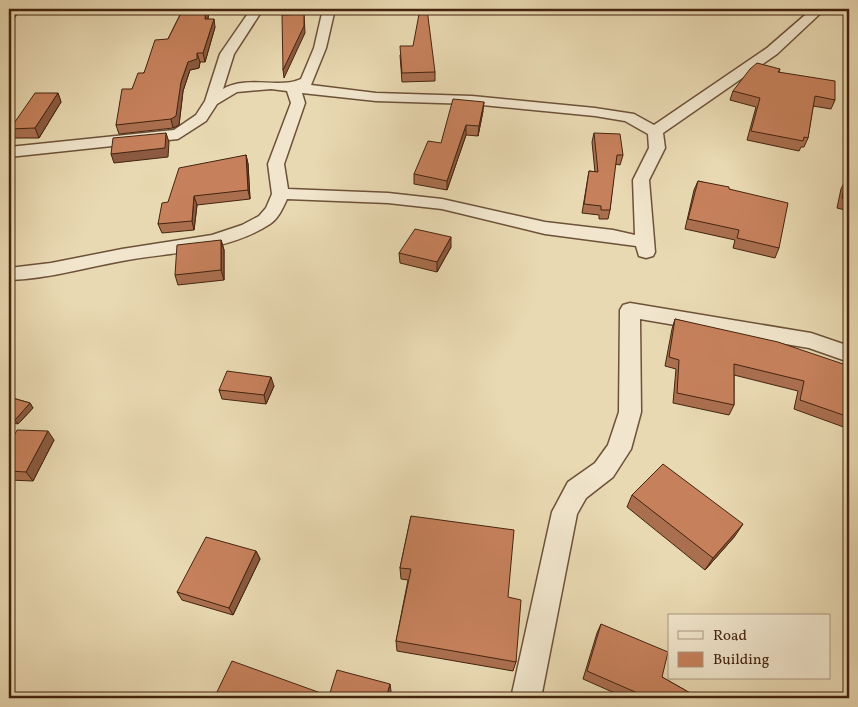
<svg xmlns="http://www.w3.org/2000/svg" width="858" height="707" font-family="Vollkorn,serif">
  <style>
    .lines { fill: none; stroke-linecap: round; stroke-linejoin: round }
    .street-casing { stroke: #6d5138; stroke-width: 3 }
    .street { fill: #f1e6cd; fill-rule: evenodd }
    .wall { fill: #aa6f4f; stroke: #44240f }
    .shaded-wall { fill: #8b5a40; stroke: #44240f }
    .building { fill: #c6815c; stroke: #44240f }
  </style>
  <rect width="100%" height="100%" fill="#e9d9b2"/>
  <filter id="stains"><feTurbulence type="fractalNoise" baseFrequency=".004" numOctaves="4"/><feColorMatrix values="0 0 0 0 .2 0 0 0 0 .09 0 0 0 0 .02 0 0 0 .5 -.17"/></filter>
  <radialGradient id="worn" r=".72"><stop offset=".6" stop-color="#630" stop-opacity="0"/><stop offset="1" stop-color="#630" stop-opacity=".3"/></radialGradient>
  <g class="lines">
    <g class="street-casing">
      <path id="street" d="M9 9H20L13 18 9 19Z
        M251 9H263L234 54 223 89C247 75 279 89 301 79L314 48 323 9H335L326 48 311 85 376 93 472 96 595 108 634 114 654 125 767 48 812 9H825L777 54 663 133 665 148 649 180 655 252 653 256 646 258 639 256 636 246 545 234 442 209 388 203 287 199C283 208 278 219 270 224 227 252 171 252 122 261 84 268 47 279 9 280V268L51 263 122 249 212 235 242 225 259 216 266 208 272 194 268 164 291 103 287 91 271 89 237 92 217 104 206 121 178 139 9 157V147L174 130 196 115 205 101 220 54ZM302 93 376 101 472 104 595 116 625 121 648 134 649 148 633 180 635 235 613 230 545 222 442 199 388 193 288 189 284 164 305 103Z
        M630 303 811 333 849 346V362L809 348 640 319 641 412 631 449 613 477 586 498 577 514 541 698H511L552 512 568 482 595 463 608 445 619 412 620 310 623 305Z"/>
    </g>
    <use href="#street" class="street"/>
  </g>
  <path class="wall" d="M182 9H209L208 19 215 27 205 62H200L199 68 190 70 183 91 179 125 173 128 119 134 116 125 132 89 168 39 181 13Z
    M413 46 435 72V81L402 82 400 55Z
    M780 69 779 72 835 100 831 109 813 106 808 138 804 147H801L799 151 747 140 756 107 730 100 733 91Z
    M58 93 61 102 39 138H15L10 129Z
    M483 111 478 136 466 135 447 190 414 184V174L441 143Z
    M594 133 623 155 620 165 615 164 610 210 608 219H599V215L582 213 589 171 595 172 592 142Z
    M246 155 248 164 250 199 197 205 194 230 162 233 158 224 168 202Z
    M846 179 849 180V211L837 208 841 189Z
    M698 181 729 189 779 248 775 258 733 248 735 240 685 229 694 190Z
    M221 240 224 250V280L178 285 175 275Z
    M451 247 437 272 400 263 399 253Z
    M849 304V335L847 334V307Z
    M675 319 849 366V429L794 409 798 391 734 375V405L729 415 673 403 676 369 665 366 672 329Z
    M274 386 266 404 222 399 219 390Z
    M9 397 30 403 33 408 18 424 9 422Z
    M54 440 33 481 9 480V445Z
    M632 495 735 536 705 570 627 507Z
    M411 516 508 597 516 662 513 671 397 651 396 641 408 580 401 579 400 568Z
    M256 551 260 559 233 615 182 600 177 592Z
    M601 624 662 677 699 698H626L583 679 597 633Z"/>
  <path class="shaded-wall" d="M206 9H209L207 27 205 19Z
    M304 14 305 33 284 78 283 70Z
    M214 19 215 27 205 62 203 53Z
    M197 53 200 62 199 68 190 70 183 91 179 125 173 128 171 119 181 82 188 62Z
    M58 93 61 102 39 138 35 128Z
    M484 102 483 111 478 136 479 126Z
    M466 125V135L447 190V181Z
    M166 133 169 142 168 157 114 163 111 154Z
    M246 155 248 164 250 199 248 190Z
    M194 196 197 205 194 230 192 221Z
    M451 237V247L437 272V262Z
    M221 240 224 250V280L221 270Z
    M271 377 274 386 266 404 264 395Z
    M30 403 33 408 18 424 15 420Z
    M48 431 54 440 33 481 26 472Z
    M743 524 735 536 705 570 713 558Z
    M256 551 260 559 233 615 229 608Z
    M390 684 391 691 389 698H386Z"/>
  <path class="building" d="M182 9H206L205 19H214L203 53H197V59L188 62 181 82 176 116 171 119 116 125 122 89H132L138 73H144L155 40 168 39 181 13Z
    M420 9H427L435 72 402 73 400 46H413Z
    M304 14V26L283 70 282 15Z
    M757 63 780 69 778 72 835 81V100L815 96 808 138 804 137 803 141 751 131 760 98 733 91 750 69Z
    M35 93H58L35 128 10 129Z
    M453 99 484 102 479 126 466 125 447 181 414 174 428 141 441 143Z
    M166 133 165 148 111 154 113 138Z
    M594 133 620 134 623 155H617L610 210H601V206L584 204 589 171 598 172Z
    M246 155 248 190 194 196 192 221 158 224 162 203 168 202 179 168Z
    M846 179 849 180V200L842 198Z
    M698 181 729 187V189L788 203 779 248 737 238 739 230 688 219Z
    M415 229 451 237 437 262 399 253Z
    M221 240V270L175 275 177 245Z
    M675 319 778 342 849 366V417L800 400 804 381 734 364V405L677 393 679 360 669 357Z
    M227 371 271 377 264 395 219 390Z
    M9 397 30 403 15 420 9 418Z
    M17 430 48 431 26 472 9 471V445Z
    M663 464 743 524 713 558 632 495Z
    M411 516 514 530 508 597 521 600 516 662 396 641 411 569 400 568Z
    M206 537 256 551 229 608 177 592Z
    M601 624 668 652 662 677 699 698H649L587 671Z
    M232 661 329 696 337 670 390 684 386 698H214Z"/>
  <rect width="858" height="707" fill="none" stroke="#e9d9b2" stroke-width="30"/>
  <rect x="10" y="10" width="838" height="687" fill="none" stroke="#44240f" stroke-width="2.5"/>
  <rect x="15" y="15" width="828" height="677" fill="none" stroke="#44240f"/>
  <rect x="668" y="614" width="162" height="65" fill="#f1e6cd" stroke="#ac9881"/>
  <rect x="678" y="631" width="25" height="8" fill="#f1e6cd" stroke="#ac9881"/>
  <text x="713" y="640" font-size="15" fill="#44240f">Road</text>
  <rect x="678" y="652" width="25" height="15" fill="#c6815c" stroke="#ac9881"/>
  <text x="713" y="664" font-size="15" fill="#44240f">Building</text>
  <rect width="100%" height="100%" filter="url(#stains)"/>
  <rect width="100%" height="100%" fill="url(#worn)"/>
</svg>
